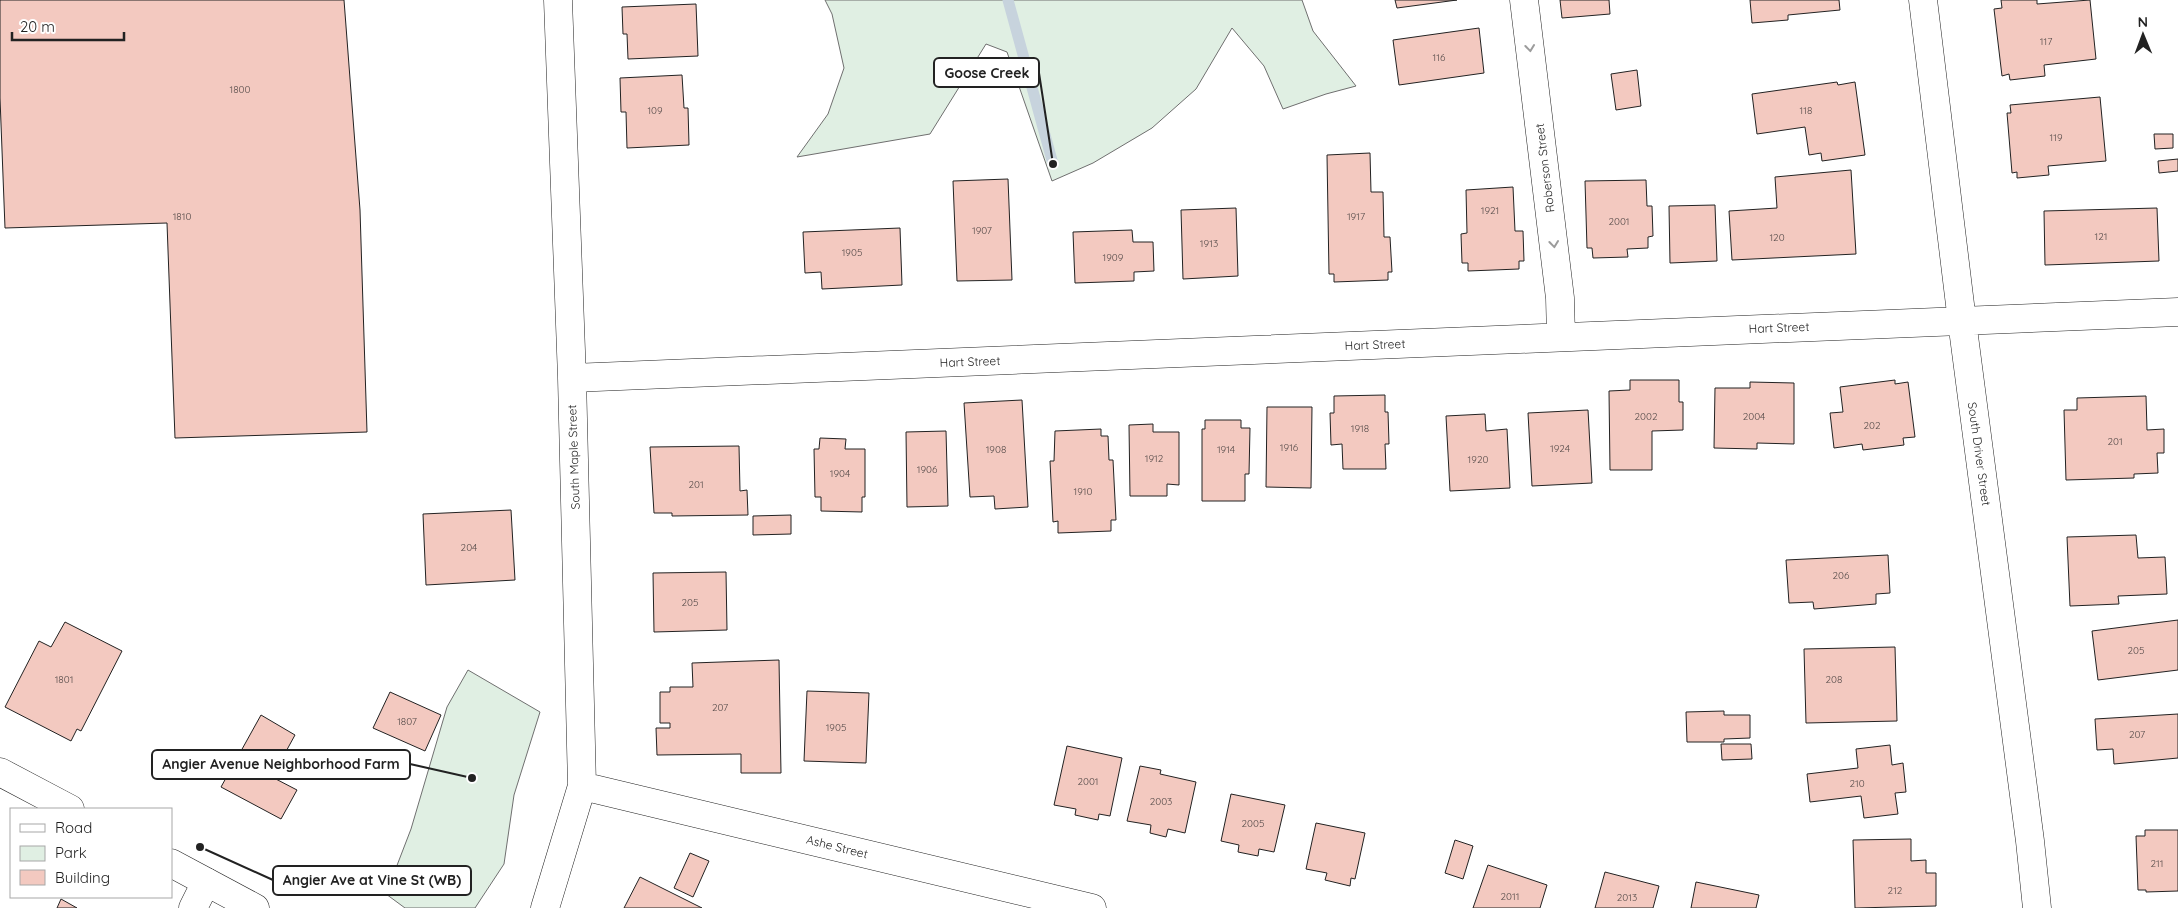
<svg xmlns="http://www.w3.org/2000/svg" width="2178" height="908" font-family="Quicksand,sans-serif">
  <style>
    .green { fill: #e0efe3; stroke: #6f6f6f }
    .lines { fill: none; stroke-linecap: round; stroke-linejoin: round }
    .stream { stroke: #c7d3dd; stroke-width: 11 }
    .building { fill: #f3c9c0; stroke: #222 }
    .minor-casing { stroke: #222; stroke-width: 29 }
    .major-casing { stroke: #222; stroke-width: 29 }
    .minor { stroke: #fff; stroke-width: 28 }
    .major { stroke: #fff; stroke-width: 28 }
    .oneway { stroke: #9c9c9c }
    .labels { text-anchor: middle; stroke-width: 4; stroke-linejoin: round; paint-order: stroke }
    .number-label { font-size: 10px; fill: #564c4a }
    .street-label { font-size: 12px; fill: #222; stroke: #fff }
    .leader { fill: none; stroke: #222; stroke-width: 2 }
    .callout-dot { fill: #222; stroke: #fff; stroke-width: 2 }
    .callout { fill: #fff; stroke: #222; stroke-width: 2 }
    .callout-label { font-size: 14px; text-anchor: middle; font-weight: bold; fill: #222 }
  </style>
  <rect width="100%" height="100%" fill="#fff"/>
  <path class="green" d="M825 0H1302L1313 31 1356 86 1326 94 1283 109 1264 66 1232 28 1196 89 1152 128 1093 163 1052 181 1007 52 986 44 930 134 797 157 828 114 844 68 832 14Z
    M468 670 540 712 514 795 504 864 475 908H405L386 894 411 829 447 707Z"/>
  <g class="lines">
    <path class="stream" d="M1008 0 1053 164"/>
  </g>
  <path class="building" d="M0 0H344L360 210 367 432 175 438 167 223 5 228 0 98Z
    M1395 0H1457L1397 8Z
    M1560 0H1609L1610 14 1562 18Z
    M1750 0H1839L1840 10 1788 15V20L1752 23Z
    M2001 0H2037V4L2090 0 2096 59 2044 65 2045 76 2010 80 2009 74 2002 76 1994 9 2002 8Z
    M696 4 698 56 628 59 627 34H623L622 7Z
    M1479 28 1484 73 1399 85 1393 40Z
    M1637 70 1641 106 1616 110 1611 74Z
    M682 75 684 108H688L689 145 627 148 626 112H621L620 78Z
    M1837 82 1838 85 1855 82 1865 155 1822 161 1821 153 1809 155 1805 127 1757 134 1752 94Z
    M2100 97 2106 161 2048 166 2049 175 2017 178V172L2012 173 2007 113H2011L2010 105Z
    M2154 134H2173V148L2155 149Z
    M1370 153 1371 192H1383L1384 237H1390L1392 272H1388V280L1334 282V274H1329L1327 155Z
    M2178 159V171L2159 173 2158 161Z
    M1851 170 1856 254 1732 260 1729 211 1777 208 1775 177Z
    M1008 179 1012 280 957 281 953 181Z
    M1646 180 1647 206H1652L1653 236 1648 237V248L1627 249 1628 257 1593 258 1592 248H1587L1585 181Z
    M1513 187 1515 231H1523L1524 261H1519V269L1468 271V263H1462L1461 234 1467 233 1466 190Z
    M1715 205 1717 261 1670 263 1669 206Z
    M1236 208 1238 276 1183 279 1181 210Z
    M2157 208 2159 261 2045 265 2044 211Z
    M900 228 902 285 822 289 821 272 805 273 803 232Z
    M1132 230 1133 242H1153L1154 271 1134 272V281L1075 283 1073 232Z
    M1630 380H1679V402H1683V430L1652 431V470H1610L1609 391 1630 390Z
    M1895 380V384L1908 382 1915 437 1903 438 1904 445 1863 450 1862 444 1834 448 1830 413 1843 412 1840 387Z
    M1750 382 1794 383V444L1757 443V449L1714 448 1715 388H1750Z
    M1385 395V412H1388L1389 444H1385L1386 469H1343L1342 444 1331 445 1330 413H1334V396Z
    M2146 396 2147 430 2164 429V453H2157L2158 473 2134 474V478L2066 480 2064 410H2077V398Z
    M1022 400 1028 507 995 509 994 496 970 497 964 403Z
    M1267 407H1312L1311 488 1266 487Z
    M1588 410 1592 483 1532 486 1528 413Z
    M1485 414 1486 431 1507 429 1510 488 1450 491 1446 416Z
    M1205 420H1241V428H1250L1249 474H1245V501H1202V429H1205Z
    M1153 424V432H1179V485L1167 484V496H1130L1129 425Z
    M1101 429V436H1108L1109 460H1113L1116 520H1111V531L1058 533V521L1053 522 1050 461H1054L1055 431Z
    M946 431 948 506 907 507 906 432Z
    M820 438 846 439 845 449H865V497H862V512L821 511V497H815L814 449H819Z
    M739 446 740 491 747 490 748 515 672 516V513H654L650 447Z
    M511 510 515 580 426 585 423 514Z
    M791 515V534L753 535V516Z
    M2136 535 2138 558 2165 557 2167 594 2118 596 2119 604 2070 606 2067 537Z
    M1888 555 1890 593 1876 594V604L1814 609 1813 602 1789 603 1786 560Z
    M726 572 727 630 654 632 653 573Z
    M2178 620V670L2098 680 2092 631Z
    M65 622 122 651 81 731 77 729 71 741 5 707 39 641 51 647Z
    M1895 647 1897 721 1806 723 1804 649Z
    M779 660 781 773H741V754L657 755 656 728H670V723H660V692H670V687H693L692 663Z
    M807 691 869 693 866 763 804 761Z
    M390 692 441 715 425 751 373 728Z
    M1724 711V715H1750V738L1724 739V742H1687L1686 712Z
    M2178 714V758L2114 764 2113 749 2097 750 2095 719Z
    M261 715 295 735 272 777 297 790 281 819 221 787Z
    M1721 744H1751L1752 759 1722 760Z
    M1890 745 1892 765 1903 763 1906 792 1895 793 1898 814 1864 818 1861 796 1810 802 1807 774 1858 768 1856 749Z
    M1067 746 1122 758 1110 816 1099 814 1098 820 1075 815 1076 809 1054 805Z
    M1140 766 1161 770 1160 774 1196 782 1185 833 1168 829 1166 837 1150 833 1151 825 1127 821Z
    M1231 794 1285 805 1274 852 1259 849 1258 856 1238 852 1239 845 1221 841Z
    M1316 823 1365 833 1355 879 1351 878 1350 886 1325 880 1327 873 1306 869Z
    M2145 830H2178V891L2146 892V890H2138L2136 836H2145Z
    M1911 839V861L1926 860V873H1936V906L1855 908 1853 840Z
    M1455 840 1473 846 1463 879 1445 873Z
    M690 853 709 861 693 897 674 888Z
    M1488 865 1547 885 1540 908H1473Z
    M1605 872 1659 886 1653 908H1595Z
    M640 877 702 908H624Z
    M1696 882 1759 895 1756 908H1691Z
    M61 899 77 908H57Z"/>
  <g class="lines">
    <g class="minor-casing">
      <path id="minor" d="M1524 0 1560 298 1561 337
        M1923 0 1962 321 2030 841 2037 908
        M572 378 2178 312
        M582 786 1092 908
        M193 908 206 882
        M545 908 582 786 572 378 558 0"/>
    </g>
    <g class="major-casing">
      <path id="major" d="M0 772 70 809
        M171 863 255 908"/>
    </g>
    <use href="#minor" class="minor"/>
    <use href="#major" class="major"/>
  </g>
  <defs><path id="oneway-chevron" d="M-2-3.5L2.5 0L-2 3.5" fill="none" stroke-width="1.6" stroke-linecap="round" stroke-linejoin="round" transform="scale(1.25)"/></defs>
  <g class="oneway">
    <use href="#oneway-chevron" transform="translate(1530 48) rotate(83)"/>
    <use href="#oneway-chevron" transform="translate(1554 244) rotate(83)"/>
  </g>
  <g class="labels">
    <g class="number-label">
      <text x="2046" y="45">117</text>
      <text x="1439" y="61">116</text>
      <text x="240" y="93">1800</text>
      <text x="655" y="114">109</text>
      <text x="1806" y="114">118</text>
      <text x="2056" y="141">119</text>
      <text x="1490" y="214">1921</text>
      <text x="182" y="220">1810</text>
      <text x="1356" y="220">1917</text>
      <text x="1619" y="225">2001</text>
      <text x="982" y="234">1907</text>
      <text x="2101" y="240">121</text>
      <text x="1777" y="241">120</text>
      <text x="1209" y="247">1913</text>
      <text x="852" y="256">1905</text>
      <text x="1113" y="261">1909</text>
      <text x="1646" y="420">2002</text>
      <text x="1754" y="420">2004</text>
      <text x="1872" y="429">202</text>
      <text x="1360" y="432">1918</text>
      <text x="2115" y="445">201</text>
      <text x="1289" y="451">1916</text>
      <text x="1560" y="452">1924</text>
      <text x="996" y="453">1908</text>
      <text x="1226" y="453">1914</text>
      <text x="1154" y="462">1912</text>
      <text x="1478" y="463">1920</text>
      <text x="927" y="473">1906</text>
      <text x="840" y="477">1904</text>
      <text x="696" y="488">201</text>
      <text x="1083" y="495">1910</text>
      <text x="469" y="551">204</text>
      <text x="1841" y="579">206</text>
      <text x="690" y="606">205</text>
      <text x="2136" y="654">205</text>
      <text x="64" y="683">1801</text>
      <text x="1834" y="683">208</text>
      <text x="720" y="711">207</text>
      <text x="407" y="725">1807</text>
      <text x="836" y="731">1905</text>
      <text x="2137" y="738">207</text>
      <text x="1088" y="785">2001</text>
      <text x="1857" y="787">210</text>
      <text x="1161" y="805">2003</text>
      <text x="1253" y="827">2005</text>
      <text x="2157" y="867">211</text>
      <text x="1895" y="894">212</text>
      <text x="1510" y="900">2011</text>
      <text x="1627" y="901">2013</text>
    </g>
    <g class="street-label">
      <text transform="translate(1545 168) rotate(-97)" y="4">Roberson Street</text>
      <text transform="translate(1779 328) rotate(-2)" y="4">Hart Street</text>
      <text transform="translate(1375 345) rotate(-2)" y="4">Hart Street</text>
      <text transform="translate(970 362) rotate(-2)" y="4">Hart Street</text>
      <text transform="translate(1979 454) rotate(82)" y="4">South Driver Street</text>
      <text transform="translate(574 457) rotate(-92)" y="4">South Maple Street</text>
      <text transform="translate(837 847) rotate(14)" y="4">Ashe Street</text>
    </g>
  </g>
  <path class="leader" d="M1053 164L1039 73M472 778L410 764M200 847L273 880"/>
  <g class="callout-dot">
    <circle cx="1053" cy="164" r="5"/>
    <circle cx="472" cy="778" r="5"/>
    <circle cx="200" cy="847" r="5"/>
  </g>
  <g class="callout">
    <rect x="934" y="58" width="105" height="29" rx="5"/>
    <rect x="152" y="750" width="258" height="29" rx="5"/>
    <rect x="273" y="866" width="198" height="29" rx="5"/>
  </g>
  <g class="callout-label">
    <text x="987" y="78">Goose Creek</text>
    <text x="281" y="769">Angier Avenue Neighborhood Farm</text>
    <text x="372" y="885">Angier Ave at Vine St (WB)</text>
  </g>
  <rect x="10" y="808" width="162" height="90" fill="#ffffff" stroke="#a7a7a7"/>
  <rect x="20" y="824" width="25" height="8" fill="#ffffff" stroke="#a7a7a7"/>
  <text x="55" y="833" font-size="15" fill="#222222">Road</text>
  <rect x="20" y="846" width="25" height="15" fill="#e0efe3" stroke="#a7a7a7"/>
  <text x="55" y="858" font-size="15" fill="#222222">Park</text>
  <rect x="20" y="870" width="25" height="15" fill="#f3c9c0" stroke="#a7a7a7"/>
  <text x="55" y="883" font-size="15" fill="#222222">Building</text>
  <g transform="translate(2143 35) rotate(359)" stroke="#ffffff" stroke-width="4" paint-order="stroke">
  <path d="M0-4L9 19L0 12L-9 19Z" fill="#222222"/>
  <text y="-8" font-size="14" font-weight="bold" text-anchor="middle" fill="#222222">N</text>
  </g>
  <path d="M12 32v8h112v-8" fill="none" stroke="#222222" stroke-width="2.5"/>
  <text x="20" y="32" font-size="15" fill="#222222" stroke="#ffffff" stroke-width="4" paint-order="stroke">20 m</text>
</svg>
